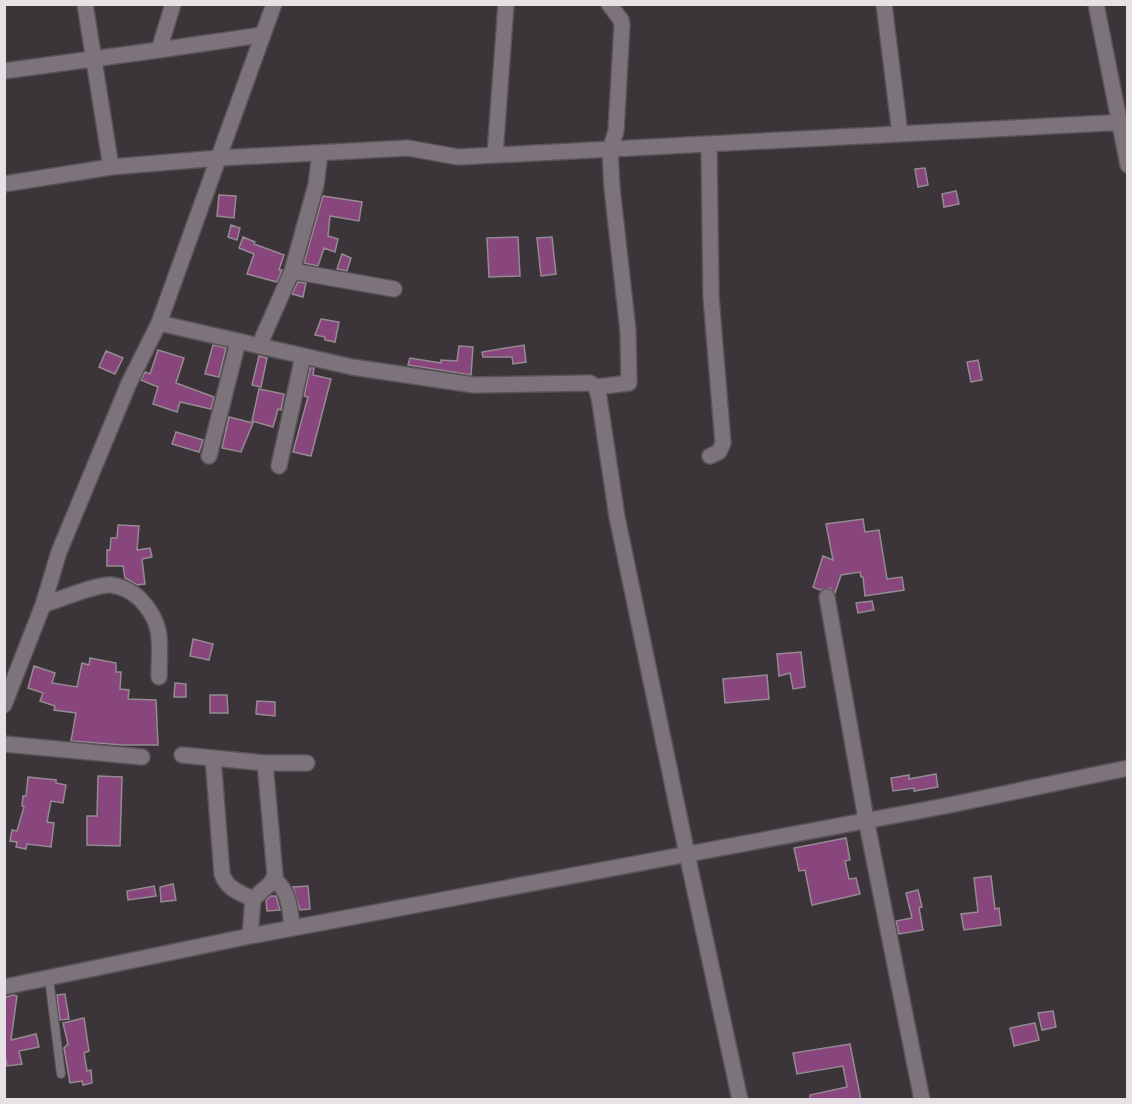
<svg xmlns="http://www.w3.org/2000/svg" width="1132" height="1104" font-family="Bitter,serif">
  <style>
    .building { fill: #89467d; stroke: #948b92; stroke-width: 1.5 }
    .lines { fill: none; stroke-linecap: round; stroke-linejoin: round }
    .service-casing { stroke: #595257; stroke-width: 10 }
    .minor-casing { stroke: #595257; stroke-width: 18 }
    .service { stroke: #7c747a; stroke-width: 8 }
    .minor { stroke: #7c747a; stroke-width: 15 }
  </style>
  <rect width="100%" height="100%" fill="#3b3439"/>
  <path class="building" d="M925 168 928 185 918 187 915 169Z
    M956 191 959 204 944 207 942 194Z
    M219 195 236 196 234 218 217 216Z
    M323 196 362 202 359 221 330 216 328 236 338 239 335 252 324 248 318 266 304 263Z
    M231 225 240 228 237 240 228 237Z
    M243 237 255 242 254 244 284 255 279 270H282L277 282 247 274 254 254 239 248Z
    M518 237 520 276 489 277 487 238Z
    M552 237 556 274 541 276 537 238Z
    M342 254 351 258 347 271 337 269Z
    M298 282 306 283 303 297 292 294Z
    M321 319 339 322 335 342 325 340V337L315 335Z
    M213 345 226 348 219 377 205 374Z
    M524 345 526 362 513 364 512 357H483L482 352Z
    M459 346 473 347 471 375 408 365 410 358 441 363V360L457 361Z
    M158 350 184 358 176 383 214 397 211 409 180 402 177 412 153 404 158 387 141 380 145 372 150 374Z
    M106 351 123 358 115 374 99 367Z
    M259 356 267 358 261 387 252 385Z
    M978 360 982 380 971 382 967 362Z
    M310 368H314L313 375 331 379 311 456 293 452 308 397 304 396Z
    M259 389 284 394 281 410 278 409 273 427 252 421Z
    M229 417 253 423 241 452 222 448Z
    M176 432 203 440 199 452 172 444Z
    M863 519 865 532 879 530 887 579 902 577 904 590 865 596 863 577H861L860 572 841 575 835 593 830 588 820 590 813 587 823 556 833 560 826 524Z
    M118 525 139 526 137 550 150 548 152 557 142 559 145 584 137 585 125 578 123 566H107V550H110L111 538H117Z
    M872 601 874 610 858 613 856 603Z
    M193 639 213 644 209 660 190 656Z
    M801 652 805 687 793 689 790 673 779 676 777 654Z
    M90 658 116 663V672H121L120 689 129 690 128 699 156 700 158 745H123L71 741 76 713 54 710 55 706 40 701 43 693 28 688 34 666 55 673 52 683 77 687 82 663 89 665Z
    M767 675 769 699 725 703 723 679Z
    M175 683 186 684V697H174Z
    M210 695H227L228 713H210Z
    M257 701 275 702V716L256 714Z
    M936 774 938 787 914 791V788L893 791 891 778 909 775V779Z
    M98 776 122 777 120 846 87 845V816H97Z
    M28 777 56 780V783L66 785 63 803 51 801 47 822 54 823 51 847 27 844 26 849 16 847 17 842 10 841 12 830 17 831 24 807 22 806 23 796H26Z
    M846 838 850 860 845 861 849 879 856 878 860 894 812 905 805 870 799 871 794 848Z
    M991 876 995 909 999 908 1001 925 964 930 961 914 978 912 974 878Z
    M173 884 176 900 161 902 160 887Z
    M154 886 156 896 128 900 127 891Z
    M308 886 310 909 300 910 293 887Z
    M918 890 922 907 919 908 923 930 899 934 896 921 912 918 906 893Z
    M271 896H276L280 910 267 911 266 900Z
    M65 994 69 1019 60 1020 57 995Z
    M13 995 17 996 11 1040 36 1034 39 1047 19 1051 22 1064 7 1066 4 1051V1007L6 997Z
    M1053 1011 1056 1027 1042 1030 1038 1013Z
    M84 1018 89 1051 84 1053 87 1071 91 1070 92 1083 83 1085 82 1081 70 1083 64 1048 68 1044 63 1023Z
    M1035 1023 1039 1040 1014 1046 1010 1028Z
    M850 1044 861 1100H810V1095L847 1087 843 1066 797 1074 793 1053Z"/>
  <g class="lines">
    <g class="service-casing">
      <path id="service" d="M49 978 61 1074"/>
    </g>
    <g class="minor-casing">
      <path id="minor" d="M85 4 111 167
        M173 4 159 50 261 35
        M884 4 900 134
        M1096 4 1128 165
        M4 71 159 50
        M709 145 711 297 723 443 719 452 710 456
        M495 155 506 4
        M4 184 111 167 219 158 408 148 458 157 1128 122
        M292 271 394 289
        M159 323 352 367 474 385 590 383 596 387 599 397 617 517 687 854 740 1100
        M259 346 292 271 316 185 320 153
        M596 387 629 383 628 331 612 188 610 150 616 131 622 25 621 20 609 4
        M209 456 238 342
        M279 466 303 356
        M827 597 866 819 922 1100
        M43 605C59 600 95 584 111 585 121 586 133 592 140 599 165 625 159 644 159 677
        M4 705 43 605 59 552 129 383 159 323 274 4
        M4 744 142 757
        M182 755 265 763 275 875 271 883 253 899 250 936
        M213 758 222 874C226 888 240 893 253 899
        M265 763H307
        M274 879C290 892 290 909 292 928
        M4 987 250 936 945 806 1128 768"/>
    </g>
    <use href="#service" class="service"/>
    <use href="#minor" class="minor"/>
  </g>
  <rect width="1132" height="1104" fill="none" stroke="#e6e1e5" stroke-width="12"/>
</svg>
